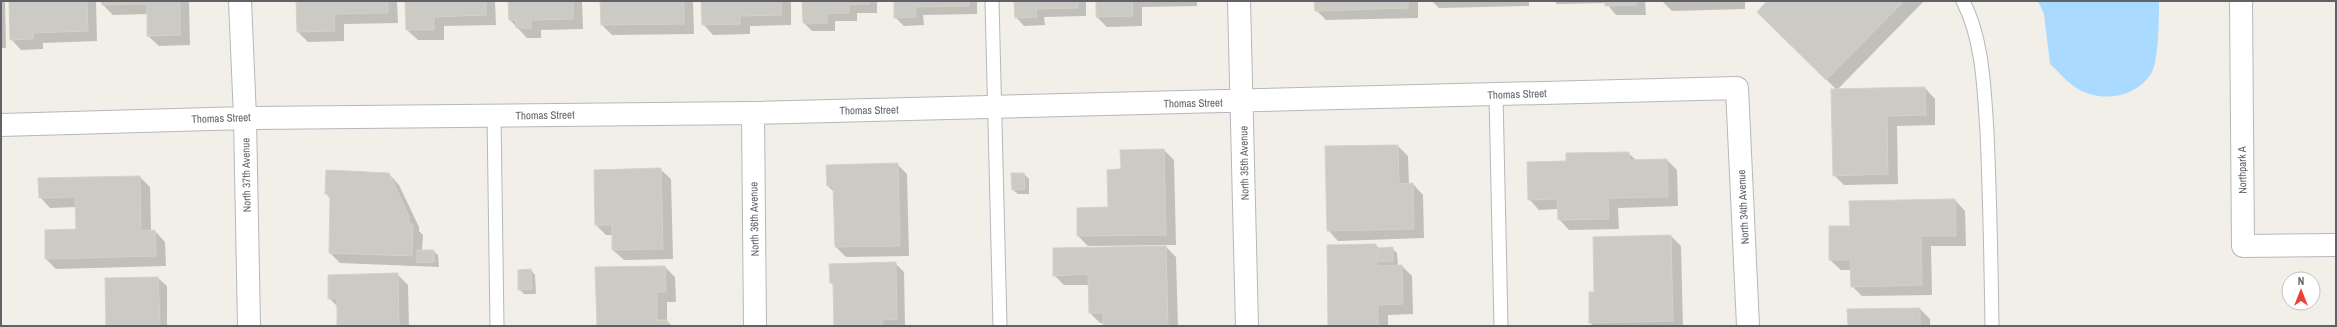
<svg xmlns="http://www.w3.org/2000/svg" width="2337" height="327" font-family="'Archivo Narrow',sans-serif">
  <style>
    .water { fill: #aadaff }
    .shadow { fill: #0003 }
    .building { fill: #cccac5; stroke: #d6d1c6 }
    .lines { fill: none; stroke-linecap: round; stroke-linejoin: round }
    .lane-casing { stroke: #b5b8bc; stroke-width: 15 }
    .street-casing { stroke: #b5b8bc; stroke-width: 24 }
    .lane { stroke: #fff; stroke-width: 13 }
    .street { stroke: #fff; stroke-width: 22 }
    .labels { text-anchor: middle; stroke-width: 3; stroke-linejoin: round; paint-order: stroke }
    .street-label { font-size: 11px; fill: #5f6368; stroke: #fff }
  </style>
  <rect width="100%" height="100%" fill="#f1efe8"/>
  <path class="water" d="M2038 1H2159C2159 17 2159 62 2151 74 2134 99 2099 103 2075 87 2066 81 2058 71 2050 64L2044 14Z"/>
  <path class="shadow" d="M1 1H5L6 48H1Z
    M10 1H96L97 41 43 43V49L21 50 11 39Z
    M102 1H189L190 45 159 46 148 36V14L113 15 103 5Z
    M297 1H397L398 23 344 24V41L308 42 298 32Z
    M406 1H495L496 25 444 26V40H418L407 30Z
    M509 1H582L583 29 541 30V38H527L510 20Z
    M601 1H693L694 34 612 35 602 25Z
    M702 1H791V25L750 26V34L713 35 703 24Z
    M803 1H877V13H857V21H835V31H812L804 23Z
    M895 1H977V14L923 15 924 25 904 26 895 17Z
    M1015 1H1086V16L1044 17 1045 25 1024 26 1016 17Z
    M1097 1H1197V6L1142 7V26L1107 27 1097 17Z
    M1315 1H1418V18L1326 20 1316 10Z
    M1432 1H1529V6L1439 8Z
    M1554 1H1645L1646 15H1616L1606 3 1557 4Z
    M1662 1H1745V9L1672 11Z
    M1769 1H1922L1923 2 1837 90 1758 12Z
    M1925 88 1935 99V125L1897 126 1898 184 1844 185 1834 175 1832 90Z
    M1398 146 1408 156 1409 185 1413 184 1423 195 1424 238 1338 241 1328 230Z
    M1164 150 1174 160 1176 245 1088 246 1078 236 1109 208 1122 170Z
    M1628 153 1636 160H1667L1677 170 1678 206 1618 208 1619 229 1569 230 1559 219V209L1539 210 1529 199 1567 162Z
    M897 164 907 174 909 256 846 257 836 247 834 192 828 186Z
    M660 169 671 179 673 259 624 260 613 250V235H606L596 225Z
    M389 174 399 185 419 227V231L423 235 422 251H433L438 255 439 267 340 263 330 253 331 199 326 194Z
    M1024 174 1029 179V194H1018L1013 190Z
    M140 177 150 187 151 231H155L165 242 166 266 56 269 46 259 77 230 76 207 50 208 40 197Z
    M1955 200 1965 211 1966 246H1931L1932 295 1862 296 1852 286 1851 270H1841L1830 260 1851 227Z
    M1671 236 1681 246 1683 326H1594L1590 323Z
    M1376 245 1380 249 1392 248 1397 253 1398 266H1402L1412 276 1413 314 1388 315V326H1329Z
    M1166 247 1176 257 1178 326H1104V323H1100L1090 313 1089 285H1064L1054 275Z
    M895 263 904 272 905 326H835L834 286 831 283Z
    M665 267 675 277 676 302H667V321L672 326H598Z
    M531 270 535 275 536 294H524L519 289Z
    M397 274 408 285 409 326H338V307L329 298Z
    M158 278 167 286V326H107L106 279Z
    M1920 309 1930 319V326H1849Z"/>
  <path class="building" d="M9 1H87L88 31 33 33V39L10 40Z
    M101 1H180V35L147 36V4L102 5Z
    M296 1H388V13L334 14 335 31 297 32Z
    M405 1H486V15L434 17V30H406Z
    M508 1H573V19L531 20V28H516V20H509Z
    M600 1H684V24L601 25Z
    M701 1H781V15L740 16V24L702 25Z
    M802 1H869V4L849 5V13H827V23H803Z
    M894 1H969V6L915 7 916 17 894 18Z
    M1014 1H1078V8L1036 9 1037 17 1015 18Z
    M1096 1H1132L1133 16 1096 17Z
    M1314 1H1408V8L1315 11Z
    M1605 1H1636V5L1605 6Z
    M1767 1H1904L1826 80 1757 12Z
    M1925 87 1926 115 1887 116 1888 174 1833 176 1831 89Z
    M1398 145 1399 184 1413 183 1414 229 1327 231 1325 146Z
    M1164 149 1166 235 1077 236V208L1108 207 1107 170 1121 169 1120 150Z
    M1629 152V160L1667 159 1668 197 1608 198 1609 219 1558 220 1557 199 1528 200 1527 162 1566 161V153Z
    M898 163 900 246 835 247 833 186H827L826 165Z
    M661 168 663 249 612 250V225H595L594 170Z
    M326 170 389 173 409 216V224H413L412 256 329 253 330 195 325 194Z
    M1011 173H1024L1025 189 1012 190Z
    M140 176 141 231 155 230 156 256 45 259V230L76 229 75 197 39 198 38 178Z
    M1955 199 1956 236H1921L1922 285 1851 287 1850 260H1829V226H1850L1849 201Z
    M1671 235 1673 321 1589 323V292H1594L1593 237Z
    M1376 244 1377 266 1402 265 1403 304 1378 305V326H1328L1327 245Z
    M1166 246 1168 326H1103V313H1089L1088 274 1053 276V248Z
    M1393 247V261L1378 262V248Z
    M417 250H434V262L417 263Z
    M896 262 897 319 882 320V326H834L833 283H830L829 264Z
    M665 266 666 292H657V320H667V326H597L595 267Z
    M531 269 532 289 518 290V270Z
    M398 273 399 326H337V298L328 299V275Z
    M158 277 160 326H106L105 278Z
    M1920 308V326H1848L1847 309Z"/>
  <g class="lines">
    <g class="lane-casing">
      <path id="lane" d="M992 1 1000 326
        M1963 1C1983 40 1984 88 1987 132 1990 196 1991 261 1992 326
        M1496 95 1501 326
        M494 115 497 326"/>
    </g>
    <g class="street-casing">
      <path id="street" d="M240 1 245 118 249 326
        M1239 1 1247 326
        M2241 1 2243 246 2336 245
        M753 113 755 326
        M1 125 245 118 753 113 1737 88 1748 326"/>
    </g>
    <use href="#lane" class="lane"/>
    <use href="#street" class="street"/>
  </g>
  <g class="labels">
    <g class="street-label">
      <text transform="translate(1517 94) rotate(-2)" y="4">Thomas Street</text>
      <text transform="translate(1193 103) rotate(-1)" y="4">Thomas Street</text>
      <text transform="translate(869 110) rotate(-1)" y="4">Thomas Street</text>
      <text transform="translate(545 115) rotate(-1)" y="4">Thomas Street</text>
      <text transform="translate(221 118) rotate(-2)" y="4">Thomas Street</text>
      <text transform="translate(1244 163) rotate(-91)" y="4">North 35th Avenue</text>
      <text transform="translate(2242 170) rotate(-91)" y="4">Northpark A</text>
      <text transform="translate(246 175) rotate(-91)" y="4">North 37th Avenue</text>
      <text transform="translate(1743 207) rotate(-93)" y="4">North 34th Avenue</text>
      <text transform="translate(754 219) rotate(-91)" y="4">North 36th Avenue</text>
    </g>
  </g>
  <rect width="2337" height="327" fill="none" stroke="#5f6368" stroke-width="4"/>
  <g transform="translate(2301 291)"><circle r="19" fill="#ffffff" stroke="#bfc1c3"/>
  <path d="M0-3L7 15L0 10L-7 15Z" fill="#ea4335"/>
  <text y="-6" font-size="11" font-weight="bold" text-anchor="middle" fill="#5f6368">N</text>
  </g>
</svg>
